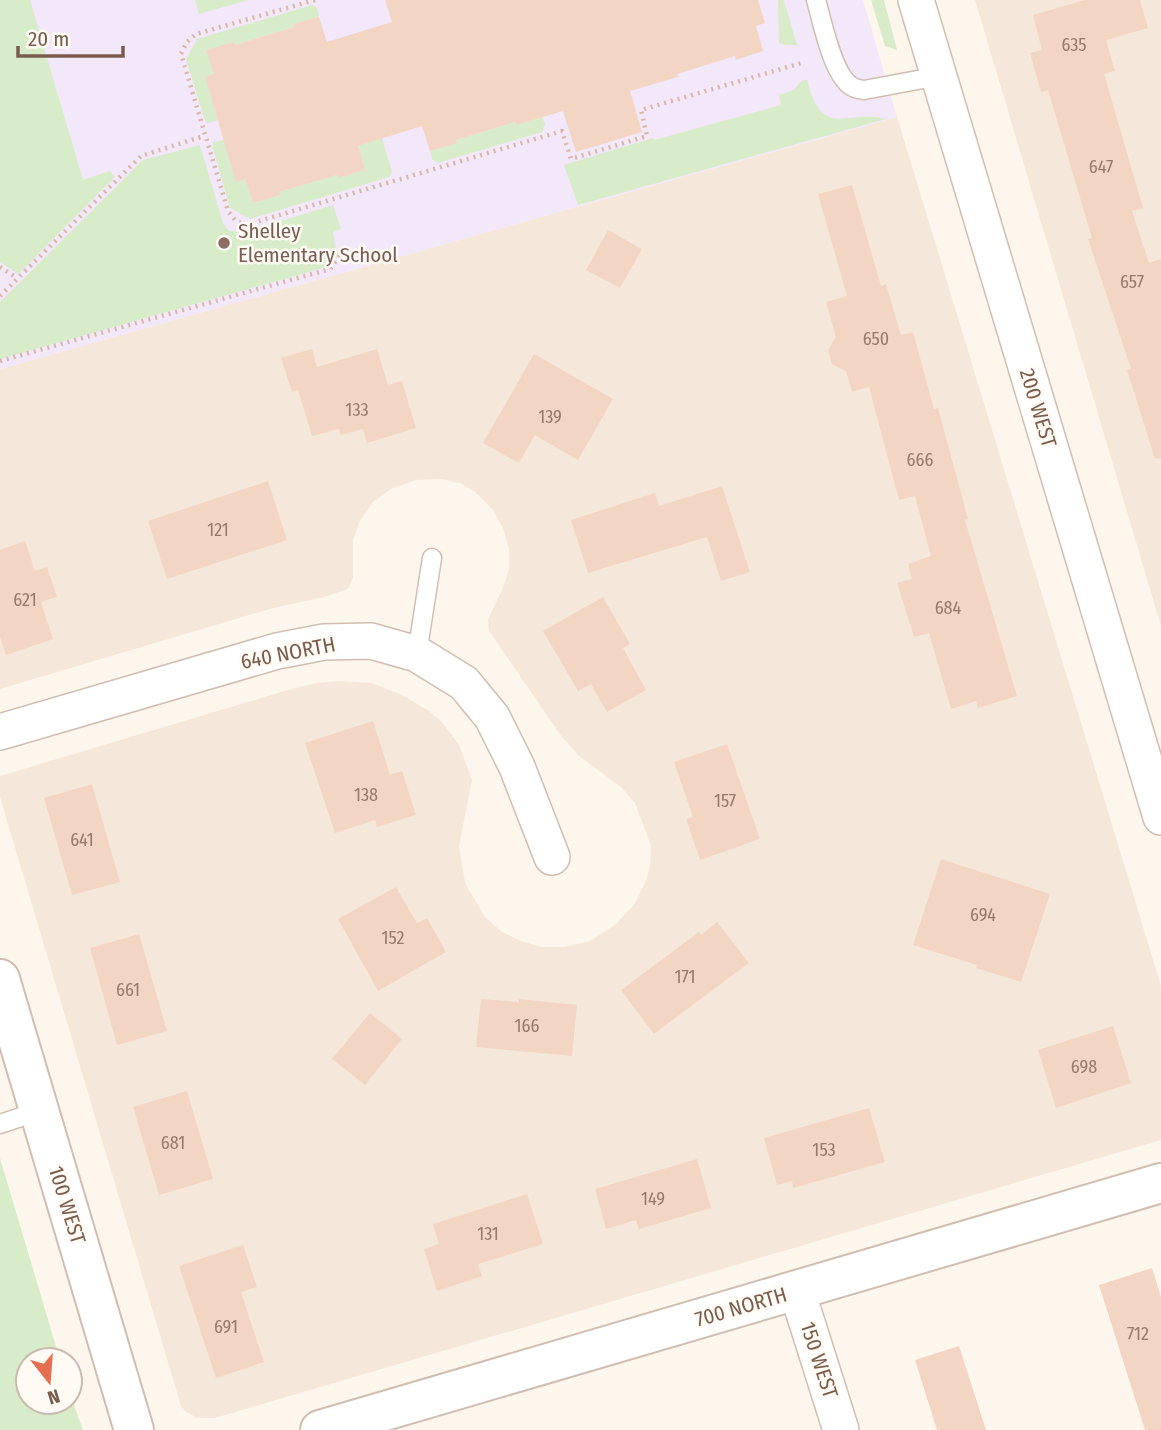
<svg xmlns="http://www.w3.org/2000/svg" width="1161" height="1430" font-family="'Fira Sans Condensed',sans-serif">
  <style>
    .residential { fill: #f5e8da }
    .education { fill: #f3e8fa }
    .green { fill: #d8ecc9 }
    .building { fill: #f3d5c3 }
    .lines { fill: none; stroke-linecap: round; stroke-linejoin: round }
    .service-casing { stroke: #d1beb0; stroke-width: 21 }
    .minor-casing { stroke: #d1beb0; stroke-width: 38 }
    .tertiary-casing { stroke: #d1beb0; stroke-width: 42 }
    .path { stroke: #d9b8a5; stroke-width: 4.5; stroke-dasharray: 2 5; stroke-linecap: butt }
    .service { stroke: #fff; stroke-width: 18 }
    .minor { stroke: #fff; stroke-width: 35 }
    .tertiary { stroke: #fff; stroke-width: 38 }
    .education-dot { fill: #8d6e63; stroke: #fffaf3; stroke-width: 2.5 }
    .labels { text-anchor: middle; stroke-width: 5; stroke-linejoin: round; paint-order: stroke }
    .number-label { font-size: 18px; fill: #987a6a }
    .education-label { font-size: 21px; fill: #785e54; stroke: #fffaf3; text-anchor: start }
    .street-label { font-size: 21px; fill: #7a5c4d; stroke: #fffaf3 }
  </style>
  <rect width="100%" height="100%" fill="#fdf6ec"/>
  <path class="residential" d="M975 0H1161V626Z
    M897 117 1161 986V1140L215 1418H197L185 1411 181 1406 0 797V776L288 690 316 683 340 681 371 683 400 694 428 710 442 722 459 745 472 780 459 846 465 883 485 917 502 932 521 941 542 947H564L590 941 615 925 634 905 645 883 650 866 651 846 635 803 621 787 579 756 562 737 489 631 488 619 503 588 509 569V548L503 528 493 510 475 492 460 483 441 479 416 480 391 489 373 502 360 521 353 540V577L348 589 324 597 273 608 0 689V369Z"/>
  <path class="education" d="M0 0H863L897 117 0 369Z"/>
  <path class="green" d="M0 0H30L83 180 110 171 115 177 18 274 0 262Z
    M195 0H248L199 14Z
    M778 0H784L797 45H785L779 43Z
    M871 0H884L897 50 885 46Z
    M312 5 317 8 319 17 294 24V27L235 45 207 50 214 74 205 77 218 120 208 123 205 121 186 59 197 39Z
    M807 80C823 141 844 109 886 119L578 205 564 165 653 138 654 140 781 105 779 95 794 90 801 81Z
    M542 117 545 124 542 132 438 163 432 159 430 151 456 143V140L515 122 516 125Z
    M382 138 392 172 389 177 250 219 230 208 212 145 213 142 224 140 245 179 253 203 279 195V192L337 175 338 178 365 170 358 146Z
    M200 145 223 223 228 230 241 233 333 205 341 229 333 232 336 251 340 253 330 266 0 359V302L143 160Z
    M0 1158 60 1360H28V1402H70V1394L83 1430H0Z"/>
  <path class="building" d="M385 0H758L765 23 756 26 763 51 736 60 735 56 677 74 678 77 630 91 642 132 576 152 563 111 516 125 515 122 456 140 457 143 430 151 422 126 358 146 365 170 338 178 337 175 279 192 280 195 253 203 245 179 236 182 205 77 214 74 206 50 234 42 235 45 294 27 293 24 319 17 327 42 392 22Z
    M1085 0H1140L1148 28 1106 40 1115 71 1104 74 1143 208 1132 211 1149 263 1161 259V458L1155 459 1127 370 1131 369 1088 239 1092 238 1048 90 1041 92 1030 53 1042 50 1033 15Z
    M852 185 881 286 886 284 901 335 913 332 934 409 938 408 968 519 965 520 1017 696 978 708 976 701 951 709 929 633 914 637 897 583 912 579 908 564 931 556 915 496 899 500 869 387 852 392 846 371 832 364 828 350 836 337 826 302 847 296 818 194Z
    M608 230 642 249 620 288 586 270Z
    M312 349 317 367 377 349 388 385 402 381 416 428 367 443 363 429 341 435 339 429 312 436 298 390 292 392 281 358Z
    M534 354 613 399 578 460 535 435 519 463 483 443Z
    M268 481 287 540 167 579 148 521Z
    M722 486 750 572 721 581 707 537 588 573 571 520 655 493 659 506Z
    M25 541 35 571 47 567 57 597 41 602 53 639 6 655 0 637V550Z
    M603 597 630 644 623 648 646 690 607 712 591 684 578 691 543 631Z
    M373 721 390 775 402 771 416 815 377 827 375 820 335 833 305 743Z
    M727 744 760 839 700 860 686 819 693 817 674 762Z
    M92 784 120 882 72 895 44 798Z
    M941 859 1050 894 1021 982 976 968 977 965 913 945Z
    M396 887 417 923 427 918 446 952 378 991 338 919Z
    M717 922 749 963 654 1034 621 990 699 932 701 935Z
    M139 934 167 1031 117 1045 90 948Z
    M481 999 519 1002V999L577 1005 572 1056 476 1047Z
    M370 1013 402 1039 365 1085 332 1059Z
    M1113 1026 1131 1083 1056 1108 1038 1050Z
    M187 1091 213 1179 159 1195 133 1107Z
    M869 1108 885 1162 793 1188 792 1181 777 1185 764 1138Z
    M697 1159 711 1208 639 1229 636 1220 606 1229 595 1189Z
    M527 1194 543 1244 478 1264 482 1276 437 1291 424 1249 439 1244 433 1224Z
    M243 1245 257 1287 241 1292 264 1362 216 1378 179 1266Z
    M1152 1268 1161 1297V1430H1145L1099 1285Z
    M959 1346 986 1430H937L915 1360Z"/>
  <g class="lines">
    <g class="service-casing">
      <path id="service" d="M816 0C822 20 833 78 853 87 856 89 860 89 864 90L939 76
        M417 654 432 558
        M0 1124 39 1111"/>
    </g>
    <g class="minor-casing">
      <path id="minor" d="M916 0 1161 817
        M0 732 277 651 324 642 371 641 417 654 464 683 492 717 517 767 552 857
        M797 1291 841 1430"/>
    </g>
    <g class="tertiary-casing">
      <path id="tertiary" d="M0 979 134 1430
        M320 1430 1161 1183"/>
    </g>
    <path class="path" d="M315 0 196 34 187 42 181 54 228 211 236 221 246 225 562 131 571 159 647 136 641 110 805 62
      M0 267 17 278
      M0 296 141 156 204 136
      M0 361 330 269 344 251"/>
    <use href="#service" class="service"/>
    <use href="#minor" class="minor"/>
    <use href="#tertiary" class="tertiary"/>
  </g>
  <circle class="education-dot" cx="224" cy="243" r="7"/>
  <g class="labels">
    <g class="number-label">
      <text x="1074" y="51">635</text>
      <text x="1101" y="173">647</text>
      <text x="1132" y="288">657</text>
      <text x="876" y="345">650</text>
      <text x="357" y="416">133</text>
      <text x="550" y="423">139</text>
      <text x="920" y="466">666</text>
      <text x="218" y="536">121</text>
      <text x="25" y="606">621</text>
      <text x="948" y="614">684</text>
      <text x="366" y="801">138</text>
      <text x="725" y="807">157</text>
      <text x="82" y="846">641</text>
      <text x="983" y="921">694</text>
      <text x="393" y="944">152</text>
      <text x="685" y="983">171</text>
      <text x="128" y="996">661</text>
      <text x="527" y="1032">166</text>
      <text x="1084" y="1073">698</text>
      <text x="173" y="1149">681</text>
      <text x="824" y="1156">153</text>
      <text x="653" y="1205">149</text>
      <text x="488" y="1240">131</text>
      <text x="226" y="1333">691</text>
      <text x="1138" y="1340">712</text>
    </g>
    <g class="education-label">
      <text x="238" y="238">Shelley<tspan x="238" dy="24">Elementary School</tspan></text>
    </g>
    <g class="street-label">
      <text transform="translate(1038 408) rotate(73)" y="7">200 WEST</text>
      <text transform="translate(288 653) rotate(-11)" y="7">640 NORTH</text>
      <text transform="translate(67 1205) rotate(73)" y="7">100 WEST</text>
      <text transform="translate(741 1307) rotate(-16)" y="7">700 NORTH</text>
      <text transform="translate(819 1360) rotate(72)" y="7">150 WEST</text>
    </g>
  </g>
  <g transform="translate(49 1381) rotate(163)"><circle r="33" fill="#fffaf3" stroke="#cabbb1" stroke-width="2"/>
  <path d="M0-5L12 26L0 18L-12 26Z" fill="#e76f51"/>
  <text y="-10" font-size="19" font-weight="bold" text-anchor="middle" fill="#7a5c4d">N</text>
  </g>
  <path d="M18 46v10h105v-10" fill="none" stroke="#7a5c4d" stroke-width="3.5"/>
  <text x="28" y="46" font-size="21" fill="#7a5c4d" stroke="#fffaf3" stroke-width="5" paint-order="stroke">20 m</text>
</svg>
